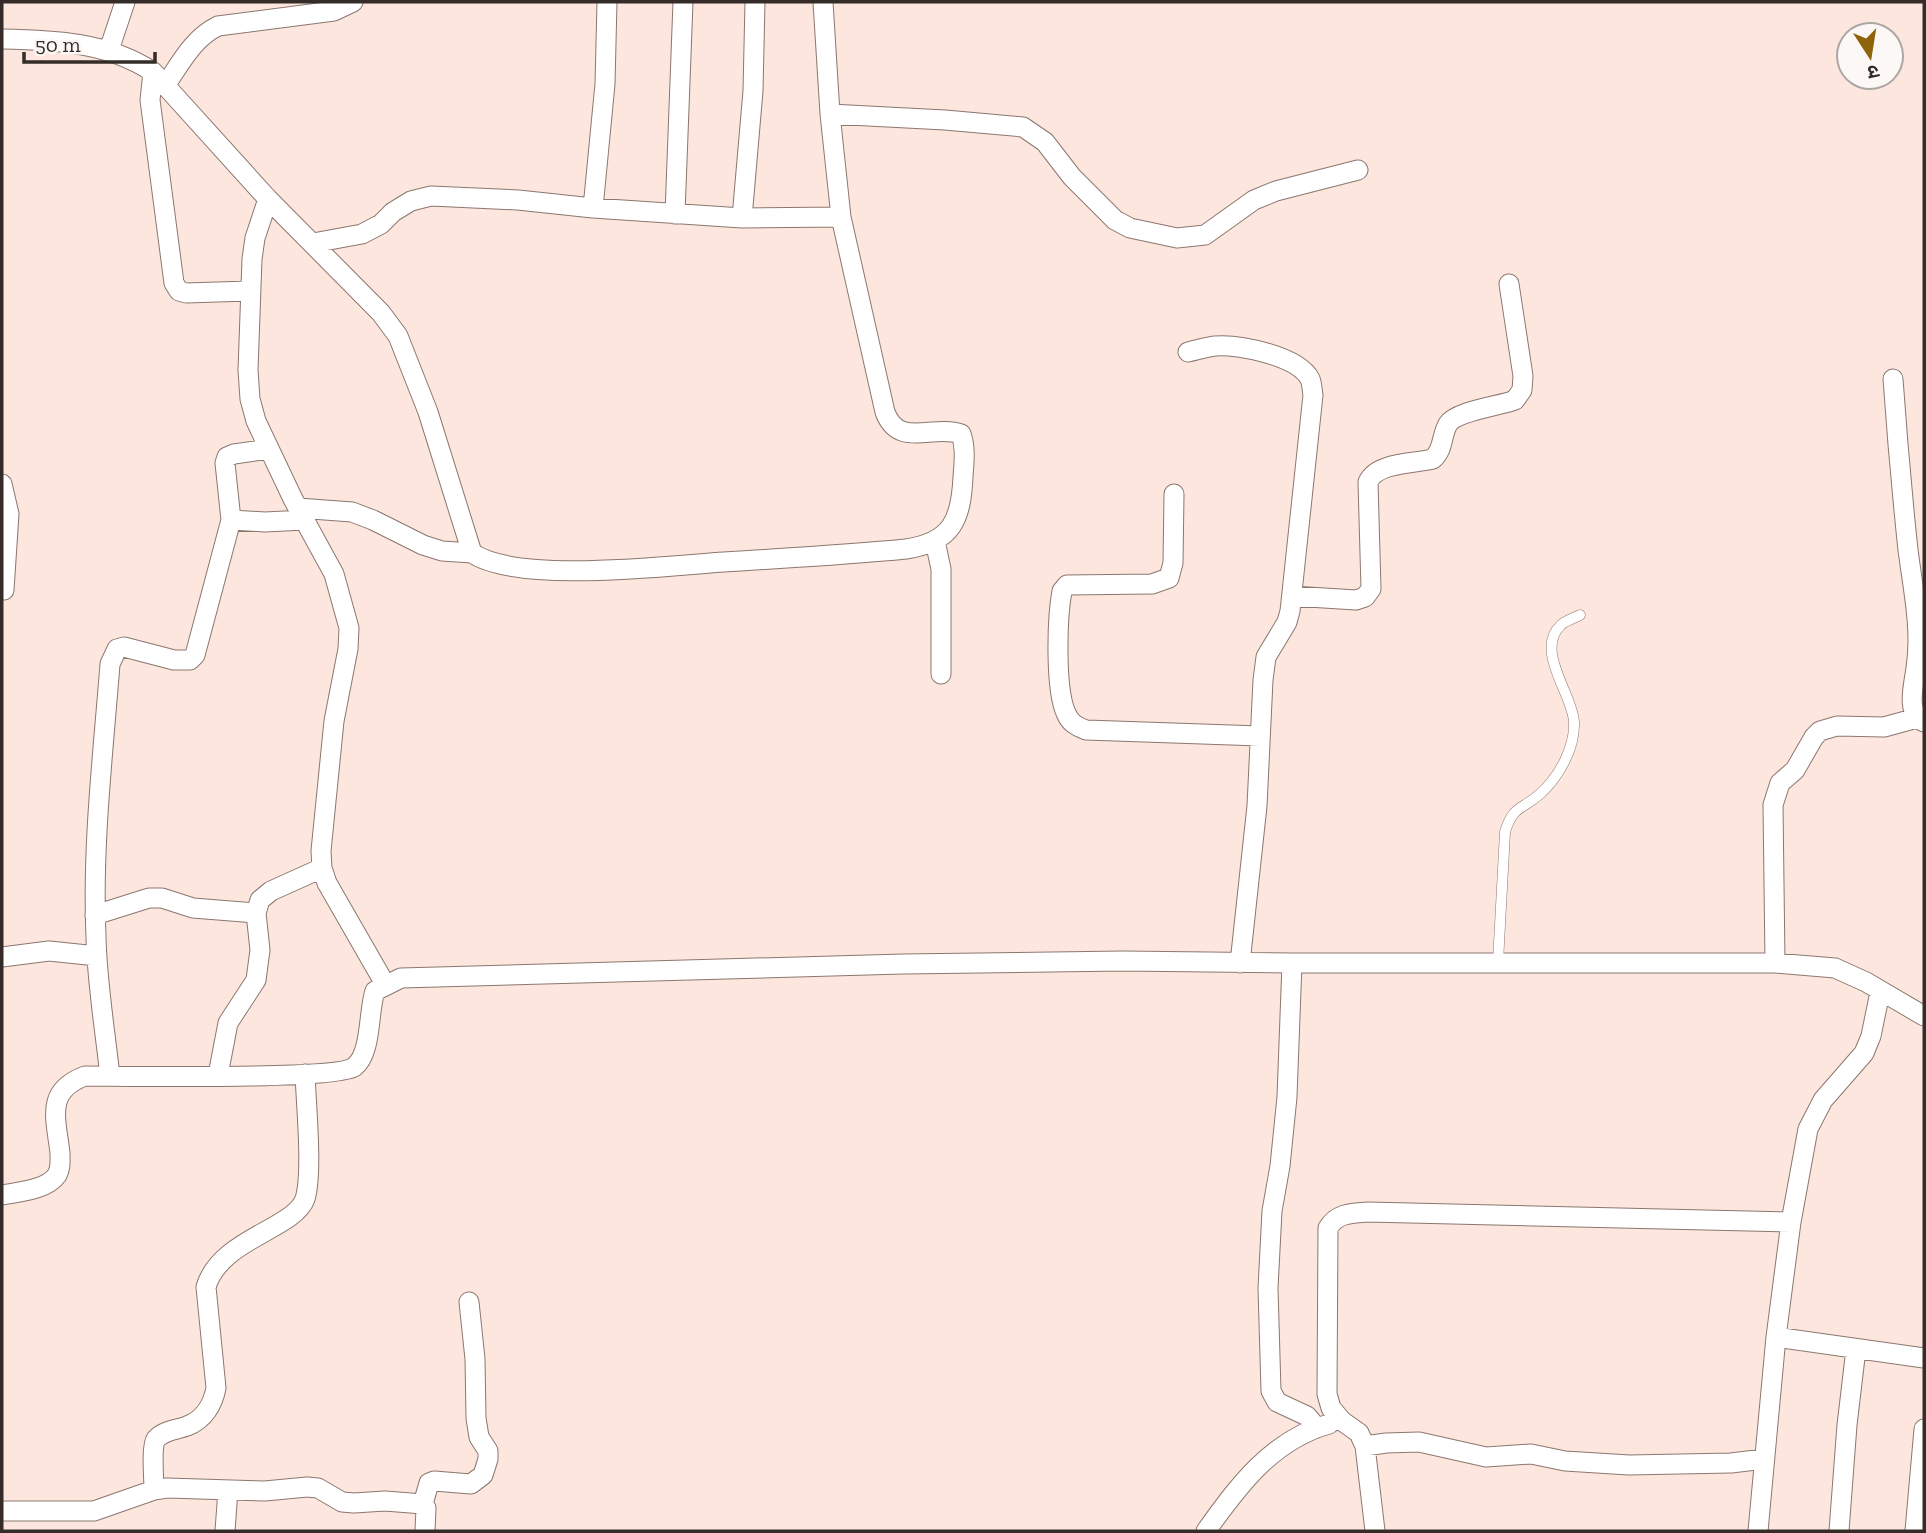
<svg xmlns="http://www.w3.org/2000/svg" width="1926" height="1533" font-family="'Zilla Slab','Noto Sans Devanagari',serif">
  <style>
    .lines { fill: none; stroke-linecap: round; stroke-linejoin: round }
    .lane-casing { stroke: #8b776f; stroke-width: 11 }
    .street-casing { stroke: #8b776f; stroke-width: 21 }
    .lane { stroke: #fff; stroke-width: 10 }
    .street { stroke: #fff; stroke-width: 19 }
  </style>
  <rect width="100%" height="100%" fill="#fde6dd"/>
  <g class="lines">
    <g class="lane-casing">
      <path id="lane" d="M1498 962 1505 832C1513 805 1522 810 1540 794 1559 777 1575 748 1574 722 1573 695 1534 650 1561 625 1565 621 1574 618 1580 615"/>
    </g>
    <g class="street-casing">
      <path id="street" d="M2 39C54 40 108 42 153 72L268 199 381 313 398 336 428 412 472 553C518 584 666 566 724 562 785 558 845 555 906 549 952 542 961 520 963 477 964 462 966 448 961 434 932 424 899 449 885 412L841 217 830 114 823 2
        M109 50 125 2
        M153 72 150 100 174 283 179 291 186 293 249 291
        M165 86C180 64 193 38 218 26L334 11 353 2
        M830 114 945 120 1023 127 1045 142 1072 177 1115 220 1130 228 1177 238 1205 235 1254 200 1276 191 1358 170
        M268 199 255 238 252 259 248 370 250 399 256 421 293 499 334 574 349 628 348 649 334 721 321 851 322 868 327 883 385 984
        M593 208 605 84 607 2
        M675 214 683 2
        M742 218 753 91 755 2
        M313 243 362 234 381 224 393 212 411 201 431 196 518 200 593 208 742 218 841 217
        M1188 352C1197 350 1206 347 1215 346 1239 344 1298 356 1310 379 1312 383 1312 390 1313 395L1290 611 1287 622 1266 657 1263 680 1257 806 1240 963
        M1893 379C1897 436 1902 493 1908 550 1913 589 1922 630 1916 668 1914 685 1905 713 1924 722
        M2 484 9 514 4 590
        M1174 494 1173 563 1169 578 1152 584 1067 585 1062 591C1057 618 1055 689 1066 713 1070 723 1076 726 1086 730L1260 736
        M298 508 352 512 373 520 423 545 442 551 472 553
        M231 520 265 522 305 520
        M935 541 941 569V674
        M1292 596 1356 600 1365 597 1371 589 1368 482C1377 462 1413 464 1433 459 1444 449 1441 436 1448 424 1456 411 1500 406 1515 400L1522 390 1523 376 1509 284
        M95 915 149 898H162L193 908 256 913
        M2 957 49 951 97 956
        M1292 963 1287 1097 1280 1166 1272 1211 1268 1288 1271 1391 1277 1402 1307 1416 1317 1428
        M1775 963 1773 805 1780 783 1795 770 1814 737 1820 731 1837 726 1884 727 1917 718
        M218 1075 228 1023 256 980 260 950 256 913 260 900 271 891 322 868
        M110 1076C105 1030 97 983 96 937 92 846 103 755 110 664L117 649 124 647 174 660H190L195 655 231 520 225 463 227 457 234 454 269 449
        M2 1195C18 1192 47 1190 57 1175 61 1168 60 1161 60 1153 56 1118 45 1091 85 1076 122 1076 336 1080 354 1067 372 1054 368 1011 375 991L401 978 903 964 1123 961 1292 963H1775L1835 968 1866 982 1924 1016
        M1776 1337 1924 1358
        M1365 1446 1386 1443 1419 1442 1486 1457 1531 1454 1565 1461 1629 1465 1731 1463 1764 1459
        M154 1490C154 1479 151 1447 156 1439 164 1430 177 1430 187 1426 204 1420 213 1404 216 1388L206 1287C220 1239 294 1229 305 1199 313 1173 306 1103 305 1074
        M423 1504 429 1483 434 1481 471 1484 483 1475 488 1459V1451L479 1437 476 1418 475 1359 469 1302
        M2 1511H94L154 1490 167 1488 265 1491 307 1487 318 1488 342 1502 354 1503 385 1501 423 1504 426 1508 425 1531
        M225 1531 228 1490
        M1206 1531C1239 1485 1272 1440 1329 1424
        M1375 1531 1365 1446 1359 1433 1342 1421 1331 1408 1327 1394 1328 1228C1337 1213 1352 1213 1368 1212L1791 1222
        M1758 1531 1776 1337 1791 1222 1808 1129 1823 1100 1864 1053 1871 1036 1880 992
        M1839 1531 1847 1425 1856 1349
        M1915 1531 1924 1429"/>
    </g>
    <use href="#lane" class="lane"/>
    <use href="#street" class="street"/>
  </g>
  <rect width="1926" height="1533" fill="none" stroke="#352c29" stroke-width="7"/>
  <g transform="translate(1870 56) rotate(168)"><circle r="33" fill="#fcf8f6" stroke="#aca6a4" stroke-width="2"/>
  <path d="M0-5L12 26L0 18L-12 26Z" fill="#8f630a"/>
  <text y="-10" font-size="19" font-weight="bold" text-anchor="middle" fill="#352c29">उ</text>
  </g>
  <path d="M24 52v10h131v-10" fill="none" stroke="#352c29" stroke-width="3.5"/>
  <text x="35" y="52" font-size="21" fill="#352c29" stroke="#fcf8f6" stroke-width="5" paint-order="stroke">50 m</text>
</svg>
